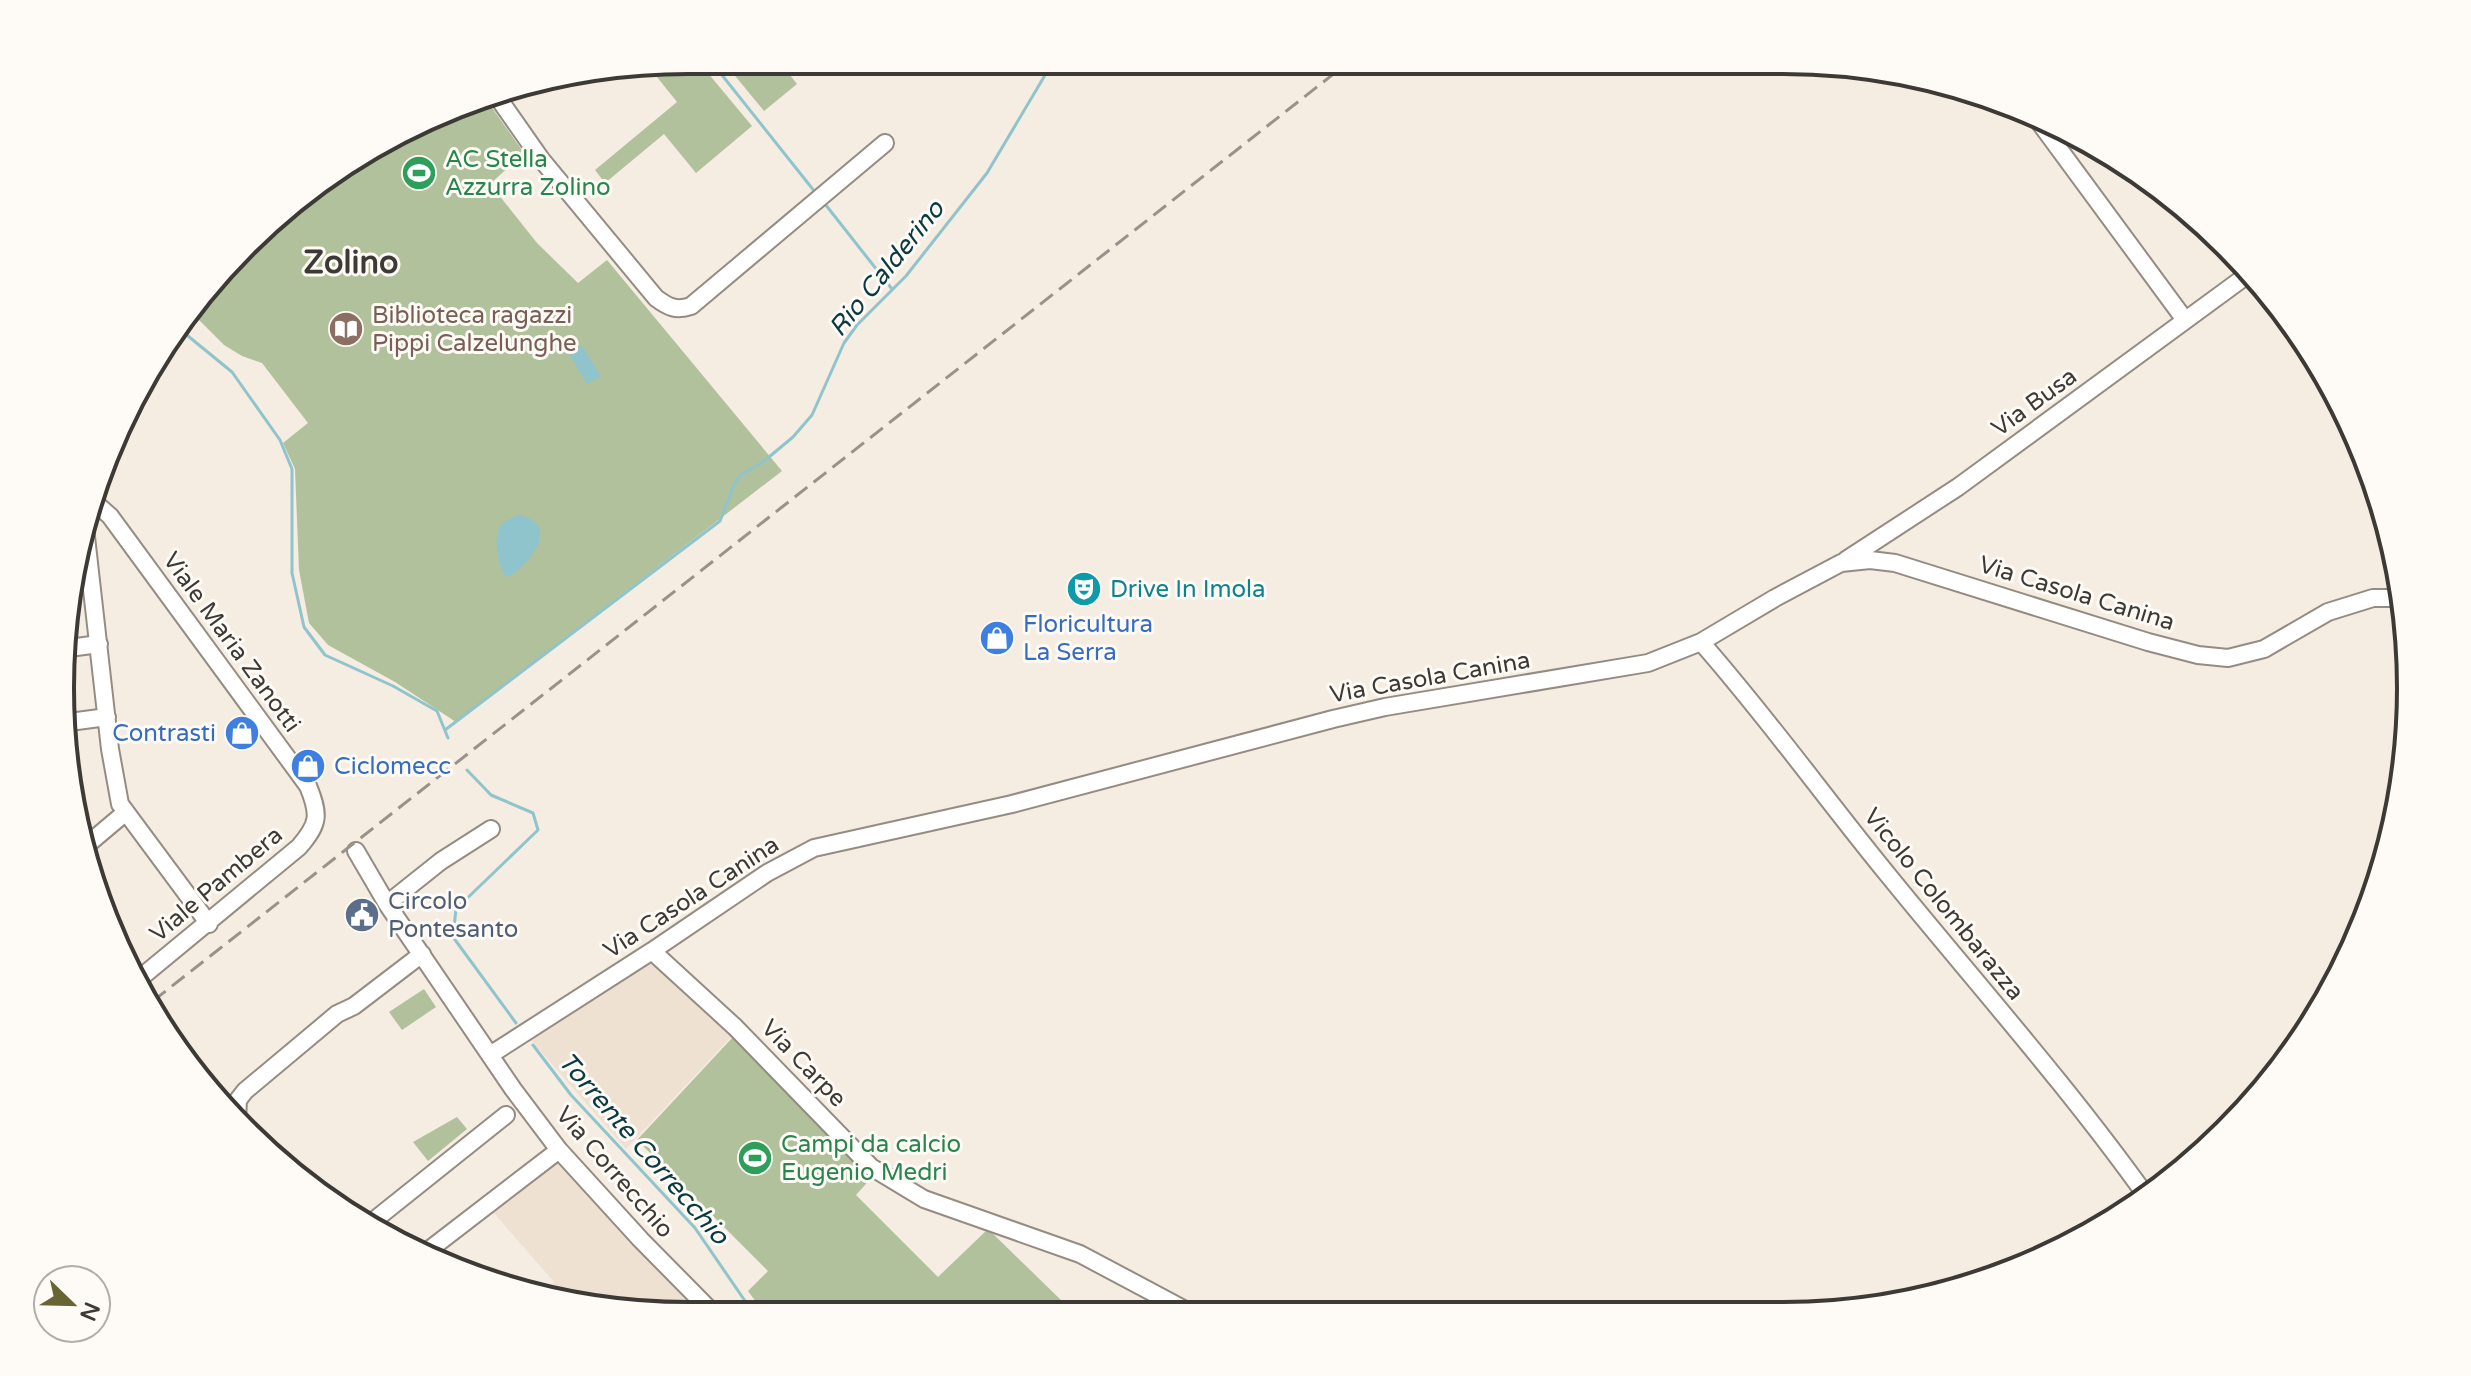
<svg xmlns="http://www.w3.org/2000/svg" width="2471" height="1376" font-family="'Varela Round',sans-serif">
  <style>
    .built { fill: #eee1d1 }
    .green { fill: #b1c19b }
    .water { fill: #90c4cc }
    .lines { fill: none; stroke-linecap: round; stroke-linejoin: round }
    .stream { stroke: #90c4cc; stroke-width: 3 }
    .minor-casing { stroke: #948c83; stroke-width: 20 }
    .minor { stroke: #fff; stroke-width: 16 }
    .rail { stroke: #98928b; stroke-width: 3; stroke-dasharray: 16 8; stroke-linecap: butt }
    .labels { text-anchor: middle; stroke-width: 6; stroke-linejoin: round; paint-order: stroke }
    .leisure-label { font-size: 24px; fill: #27864d; stroke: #fefaf6; text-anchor: start }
    .education-label { font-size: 24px; fill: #785e54; stroke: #fefaf6; text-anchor: start }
    .street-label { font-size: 24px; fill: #3d3a36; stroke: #fefaf6 }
    .culture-label { font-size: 24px; fill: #0d838f; stroke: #fefaf6; text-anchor: start }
    .shop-label { font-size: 24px; fill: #366cbe; stroke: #fefaf6; text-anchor: start }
    .service-label { font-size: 24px; fill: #4e5e75; stroke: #fefaf6; text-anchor: start }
    .water-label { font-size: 26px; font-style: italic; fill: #083a41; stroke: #fefaf6 }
    .district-label { font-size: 32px; font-weight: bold; fill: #3d3a36; stroke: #fefaf6 }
    .rim { fill: none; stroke: #3d3a36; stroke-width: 4 }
  </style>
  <rect width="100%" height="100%" fill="#f5ece2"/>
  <path class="built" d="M654 961 735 1033 626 1149 531 1040Z
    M563 1149 719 1314 647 1315 536 1296 554 1282 486 1204Z"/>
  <path class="green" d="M697 60 752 126 696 173 664 134 605 183 595 170 677 102 657 77 672 65 670 63Z
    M722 60H778L797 84 764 111Z
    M483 95 524 153 490 184 537 243 578 283 607 260 782 471 456 722 395 682 328 645 309 623 299 570 295 469 283 443 308 423 262 363 242 356 224 345 191 312 302 195 318 183Z
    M424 989 436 1007 402 1030 389 1012Z
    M161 1014 203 1065 197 1071Z
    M733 1037 873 1176 856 1195 938 1277 988 1229 1063 1302 1052 1313 836 1314 831 1310 834 1314H765L748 1291 768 1271 637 1140Z
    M457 1117 467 1129 428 1161 413 1142Z"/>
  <path class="water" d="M582 346 601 376 587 384 569 354Z
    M518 515C561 523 532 562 510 576L504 575C498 563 493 538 500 526 504 521 512 518 518 515Z"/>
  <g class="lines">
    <path class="stream" d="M710 60 815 192
      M825 204 892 289
      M177 327 232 372 280 440 292 469V573L304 627 325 655 393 686 437 711 448 738
      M445 730 720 521 735 482 742 474 763 462 793 437 812 415 844 343 857 325 906 276 987 173 1054 60
      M467 770 491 795 533 813 538 830 456 909 453 937 516 1023
      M533 1045 571 1095 695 1228 754 1314"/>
    <g class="minor-casing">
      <path id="minor" d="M494 92 541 159 656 298C668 307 676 311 691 306L885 143
        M2037 119 2185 320
        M94 502 110 516 308 786C320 815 319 824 299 847L139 979
        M84 519 110 749 120 804 209 924
        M1846 560 1958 487 2250 273
        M1701 642C1767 717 1825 798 1888 875 1975 982 2067 1085 2147 1197
        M69 648 99 644
        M62 723 107 717
        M88 844 126 812
        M356 851 387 904 513 1089 559 1150 641 1240 714 1314
        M387 904 441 861 491 829
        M652 951 735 1027 871 1167 924 1199 1080 1254 1191 1313
        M490 1055 652 951 767 873 814 848 1012 804 1333 719 1385 707 1648 663 1701 642 1775 598 1841 563 1870 560 1895 563 2148 642 2198 655 2228 658 2264 649 2328 612 2373 598H2402
        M237 1119 238 1100 245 1091 337 1014 354 1006 422 954
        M367 1226 506 1115
        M425 1253 559 1150"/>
    </g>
    <use href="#minor" class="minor"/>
    <path class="rail" d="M153 1001 1350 61"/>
  </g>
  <defs>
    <g id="stadium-disc" transform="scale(1.8)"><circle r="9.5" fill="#2e9e5b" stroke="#fefaf6"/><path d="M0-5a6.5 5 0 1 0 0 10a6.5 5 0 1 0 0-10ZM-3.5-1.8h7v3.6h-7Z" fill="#fff"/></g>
    <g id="library-disc" transform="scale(1.8)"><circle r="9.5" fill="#8d6e63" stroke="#fefaf6"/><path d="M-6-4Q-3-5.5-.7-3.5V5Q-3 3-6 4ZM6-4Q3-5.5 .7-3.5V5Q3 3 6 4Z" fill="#fff"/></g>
    <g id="theatre-disc" transform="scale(1.8)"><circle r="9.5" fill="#0f9aa8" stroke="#fefaf6"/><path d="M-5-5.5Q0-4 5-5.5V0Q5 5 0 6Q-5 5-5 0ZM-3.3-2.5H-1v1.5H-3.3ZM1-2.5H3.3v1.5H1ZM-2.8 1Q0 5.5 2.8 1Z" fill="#fff"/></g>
    <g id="shop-disc" transform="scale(1.8)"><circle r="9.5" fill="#3f7fe0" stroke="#fefaf6"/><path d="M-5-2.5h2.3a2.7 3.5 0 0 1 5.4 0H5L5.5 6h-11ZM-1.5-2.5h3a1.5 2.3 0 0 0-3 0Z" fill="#fff"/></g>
    <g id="civic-disc" transform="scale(1.8)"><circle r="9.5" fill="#5c6f8a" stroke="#fefaf6"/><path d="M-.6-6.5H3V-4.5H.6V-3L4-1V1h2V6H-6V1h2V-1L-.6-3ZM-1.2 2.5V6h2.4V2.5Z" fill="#fff"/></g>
  </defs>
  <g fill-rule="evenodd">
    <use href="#stadium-disc" x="419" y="173"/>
    <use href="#library-disc" x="346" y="329"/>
    <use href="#theatre-disc" x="1084" y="589"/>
    <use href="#shop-disc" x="997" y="638"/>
    <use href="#shop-disc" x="242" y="733"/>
    <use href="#shop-disc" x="308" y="766"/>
    <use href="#civic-disc" x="362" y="915"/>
    <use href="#stadium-disc" x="755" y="1158"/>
  </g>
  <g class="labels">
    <g class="leisure-label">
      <text x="445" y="167">AC Stella<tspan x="445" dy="28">Azzurra Zolino</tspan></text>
      <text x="781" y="1152">Campi da calcio<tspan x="781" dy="28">Eugenio Medri</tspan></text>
    </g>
    <g class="education-label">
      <text x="372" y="323">Biblioteca ragazzi<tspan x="372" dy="28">Pippi Calzelunghe</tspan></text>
    </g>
    <g class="street-label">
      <text transform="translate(2034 402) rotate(-36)" y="8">Via Busa</text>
      <text transform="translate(2077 593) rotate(17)" y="8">Via Casola Canina</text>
      <text transform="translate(232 642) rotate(54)" y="8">Viale Maria Zanotti</text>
      <text transform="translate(1430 677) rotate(-10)" y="8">Via Casola Canina</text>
      <text transform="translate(216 884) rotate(-40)" y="8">Viale Pambera</text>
      <text transform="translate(691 897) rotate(-33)" y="8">Via Casola Canina</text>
      <text transform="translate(1944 904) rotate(51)" y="8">Vicolo Colombarazza</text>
      <text transform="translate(804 1063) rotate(46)" y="8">Via Carpe</text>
      <text transform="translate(615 1172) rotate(49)" y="8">Via Correcchio</text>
    </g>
    <g class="culture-label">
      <text x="1110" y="597">Drive In Imola</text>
    </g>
    <g class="shop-label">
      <text x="1023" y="632">Floricultura<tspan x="1023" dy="28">La Serra</tspan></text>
      <text x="216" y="741" text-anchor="end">Contrasti</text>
      <text x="334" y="774">Ciclomecc</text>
    </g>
    <g class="service-label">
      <text x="388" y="909">Circolo<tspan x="388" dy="28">Pontesanto</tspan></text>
    </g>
    <g class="water-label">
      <text transform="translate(886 268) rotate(-51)" y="9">Rio Calderino</text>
      <text transform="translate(644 1148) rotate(49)" y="9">Torrente Correcchio</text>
    </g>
    <g class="district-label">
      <text x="351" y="273">Zolino</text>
    </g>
  </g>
  <path d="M0 0H2471V1376H0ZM688 74H1783A614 614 0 0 1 2397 688V688A614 614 0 0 1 1783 1302H688A614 614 0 0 1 74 688V688A614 614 0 0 1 688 74Z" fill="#fefaf6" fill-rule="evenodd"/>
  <path class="rim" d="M688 74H1783A614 614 0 0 1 2397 688V688A614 614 0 0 1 1783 1302H688A614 614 0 0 1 74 688V688A614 614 0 0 1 688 74Z"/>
  <g transform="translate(72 1304) rotate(113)"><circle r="38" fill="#fefaf6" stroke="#b1ada9" stroke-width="2"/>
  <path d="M0-6L14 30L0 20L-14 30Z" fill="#686532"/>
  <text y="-12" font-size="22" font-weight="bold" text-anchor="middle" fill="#3d3a36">N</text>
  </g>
</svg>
